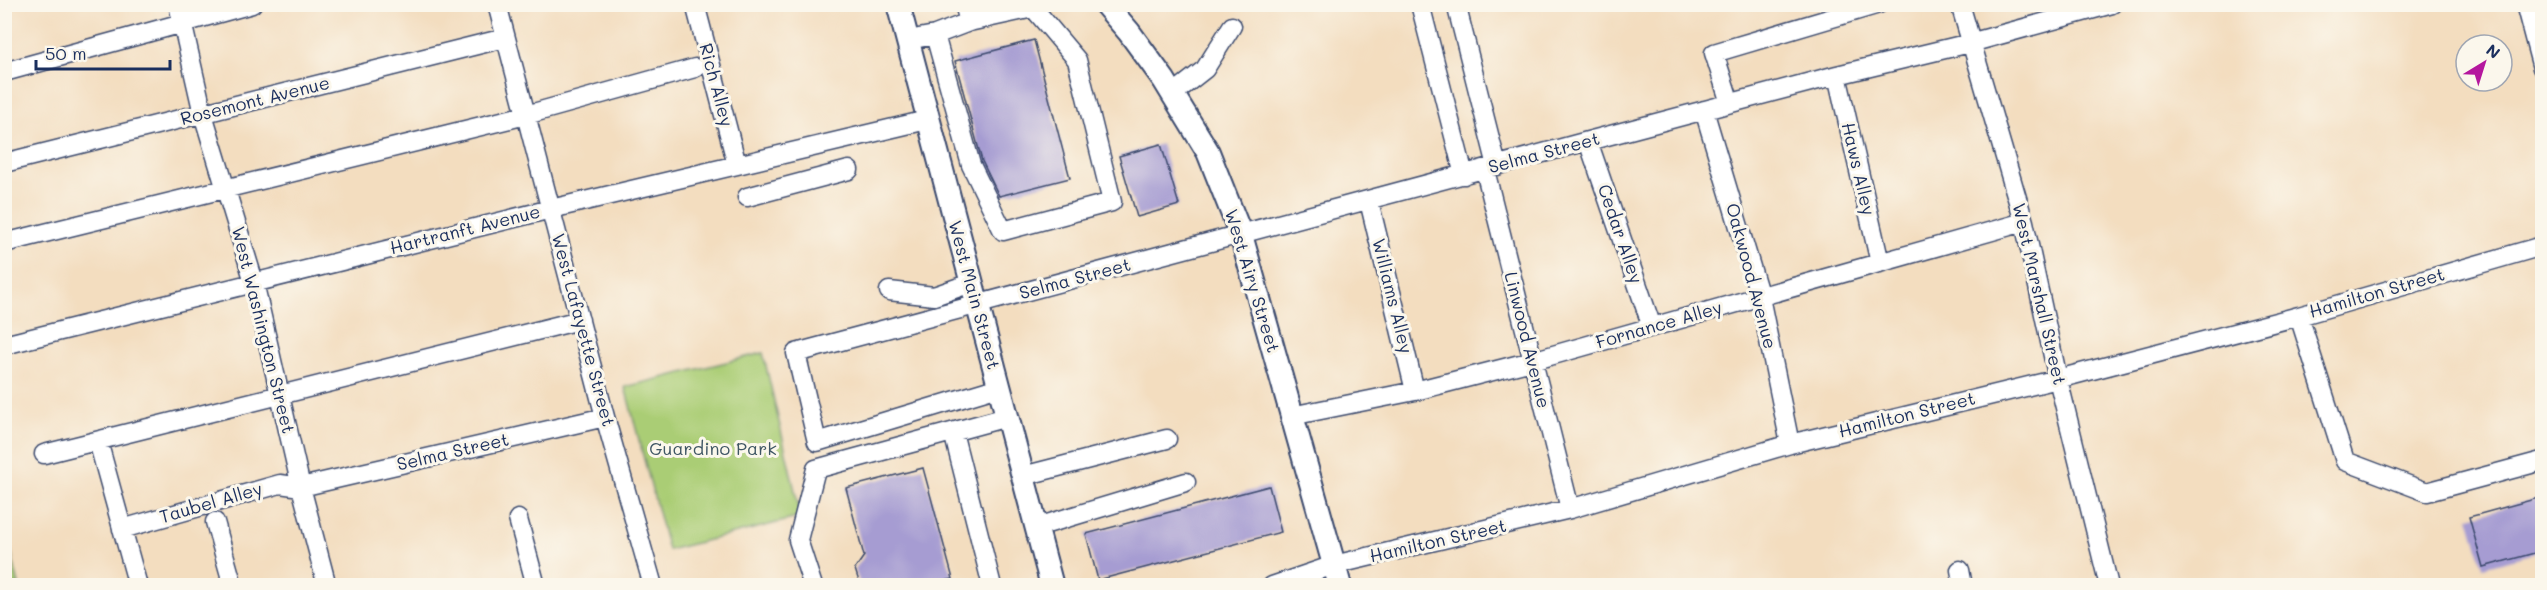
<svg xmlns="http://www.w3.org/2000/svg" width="2547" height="590" font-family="Mali,sans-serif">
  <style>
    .green { fill: #aacd75; stroke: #627e6a; stroke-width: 1.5 }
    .building { fill: #a69cd2 }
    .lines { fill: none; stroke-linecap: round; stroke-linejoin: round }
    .minor-casing { stroke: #3b496d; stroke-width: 21 }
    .major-casing { stroke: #3b496d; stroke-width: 26 }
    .minor { stroke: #fff; stroke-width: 18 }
    .major { stroke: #fff; stroke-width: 22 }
    .labels { text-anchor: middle; stroke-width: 6; stroke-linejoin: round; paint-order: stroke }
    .street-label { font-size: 18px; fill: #1b2f5e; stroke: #fbf7ec }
    .park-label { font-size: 18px; fill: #3f5664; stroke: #fbf7ec }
  </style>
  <rect width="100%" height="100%" fill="#fbf7ec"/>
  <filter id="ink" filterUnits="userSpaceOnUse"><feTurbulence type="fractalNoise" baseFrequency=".0167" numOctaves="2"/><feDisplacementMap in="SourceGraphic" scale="12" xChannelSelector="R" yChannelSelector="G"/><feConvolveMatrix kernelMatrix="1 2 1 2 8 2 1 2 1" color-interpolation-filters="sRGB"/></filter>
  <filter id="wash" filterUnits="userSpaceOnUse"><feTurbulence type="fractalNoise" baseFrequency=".008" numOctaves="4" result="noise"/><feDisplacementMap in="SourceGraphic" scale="24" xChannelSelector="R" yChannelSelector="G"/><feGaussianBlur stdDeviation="1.35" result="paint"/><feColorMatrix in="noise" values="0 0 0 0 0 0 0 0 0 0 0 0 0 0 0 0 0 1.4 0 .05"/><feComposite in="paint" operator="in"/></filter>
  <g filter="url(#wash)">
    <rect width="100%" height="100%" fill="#f3ddbf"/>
    <path class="green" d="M763 353 801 517 668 550 625 387Z
      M4 527H5L19 585H5Z"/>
    <g id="blocks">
      <path class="building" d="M1034 40 1070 178 999 196 982 161 955 61Z
        M1161 144 1179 205 1137 217 1119 156Z
        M923 468 953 579 929 585H860L855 569 864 556 846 488Z
        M1269 486 1281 532 1098 580 1086 534Z
        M2542 497V551L2483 567 2469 517Z"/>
    </g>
  </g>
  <g filter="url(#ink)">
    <use href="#blocks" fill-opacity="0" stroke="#3b496d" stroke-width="1.5"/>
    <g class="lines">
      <g class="minor-casing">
        <path id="minor" d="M178 4 203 114 254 282 301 487 327 586
          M497 4 605 417 653 586
          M695 4 737 165
          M964 4 969 22
          M1420 4 1464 175
          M1456 4 1497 166
          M1960 4 2024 222 2058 379 2109 586
          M2525 4 2542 68
          M935 35 971 165 1003 231 1112 202 1077 60 1030 4
          M908 40 935 35 969 22 1033 8
          M4 72 252 4
          M1837 75 1880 263
          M1173 94 1205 69 1232 26
          M1730 103 1714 53 1879 4
          M1704 110 1760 297 1790 444
          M1588 141 1652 327
          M4 163 505 38
          M1485 170 1570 509
          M747 197 849 170
          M1369 201 1415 391
          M4 243 526 115 695 68
          M889 291 934 296 971 283
          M2299 316 2345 461 2427 492 2542 461
          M4 345 551 209 927 120
          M999 387 817 442 796 353 1588 141 1837 75 1970 43 2112 4
          M1291 416 1415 391 1532 361 2024 222
          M953 432 992 586
          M98 441 138 586
          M44 454 580 320
          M1023 476 1167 439
          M518 519 536 586
          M215 522 233 586
          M1037 527 1186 482
          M122 529 280 484 301 487 605 417
          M1960 570 1963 586
          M813 586 798 540 816 469 1007 417
          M1272 586 1334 565 1570 509 1790 444 2058 379 2299 316 2542 246"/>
      </g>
      <g class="major-casing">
        <path id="major" d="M898 4 1052 586
          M1105 4 1129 32 1164 80 1208 152 1241 235 1340 586"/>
      </g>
      <use href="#minor" class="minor"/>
      <use href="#major" class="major"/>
    </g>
  </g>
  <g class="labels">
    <g class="street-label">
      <text transform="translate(716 85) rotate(75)" y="6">Rich Alley</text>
      <text transform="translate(255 101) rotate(-14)" y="6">Rosemont Avenue</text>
      <text transform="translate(1544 153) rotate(-15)" y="6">Selma Street</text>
      <text transform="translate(1858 169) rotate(77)" y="6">Haws Alley</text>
      <text transform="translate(465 230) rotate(-14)" y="6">Hartranft Avenue</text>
      <text transform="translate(1620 234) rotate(71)" y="6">Cedar Alley</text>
      <text transform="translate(1751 276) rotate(75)" y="6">Oakwood Avenue</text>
      <text transform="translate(1075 279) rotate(-15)" y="6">Selma Street</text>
      <text transform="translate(1252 281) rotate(73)" y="6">West Airy Street</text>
      <text transform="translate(2377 293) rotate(-16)" y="6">Hamilton Street</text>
      <text transform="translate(2039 294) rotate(77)" y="6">West Marshall Street</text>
      <text transform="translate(974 295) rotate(75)" y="6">West Main Street</text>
      <text transform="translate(1392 296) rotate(76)" y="6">Williams Alley</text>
      <text transform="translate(1659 325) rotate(-16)" y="6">Fornance Alley</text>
      <text transform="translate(263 330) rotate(76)" y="6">West Washington Street</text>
      <text transform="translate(583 330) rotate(75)" y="6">West Lafayette Street</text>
      <text transform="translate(1527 340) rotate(76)" y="6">Linwood Avenue</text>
      <text transform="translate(1907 415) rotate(-14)" y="6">Hamilton Street</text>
      <text transform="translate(453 452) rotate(-13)" y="6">Selma Street</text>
      <text transform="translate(211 503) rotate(-16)" y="6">Taubel Alley</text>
      <text transform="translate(1438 541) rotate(-13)" y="6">Hamilton Street</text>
    </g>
    <g class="park-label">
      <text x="713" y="455">Guardino Park</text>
    </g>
  </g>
  <rect width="2547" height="590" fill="none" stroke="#fbf7ec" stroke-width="24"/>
  <g transform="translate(2484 63) rotate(38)"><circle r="28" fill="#fbf7ec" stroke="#a1a7b3" stroke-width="1.5"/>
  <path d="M0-4.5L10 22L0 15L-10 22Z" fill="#b5179e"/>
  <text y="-9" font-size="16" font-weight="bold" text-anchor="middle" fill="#1b2f5e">N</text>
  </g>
  <path d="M36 60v9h134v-9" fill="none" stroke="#1b2f5e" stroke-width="3"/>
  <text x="45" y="60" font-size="18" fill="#1b2f5e" stroke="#fbf7ec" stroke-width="4.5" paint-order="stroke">50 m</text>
</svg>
